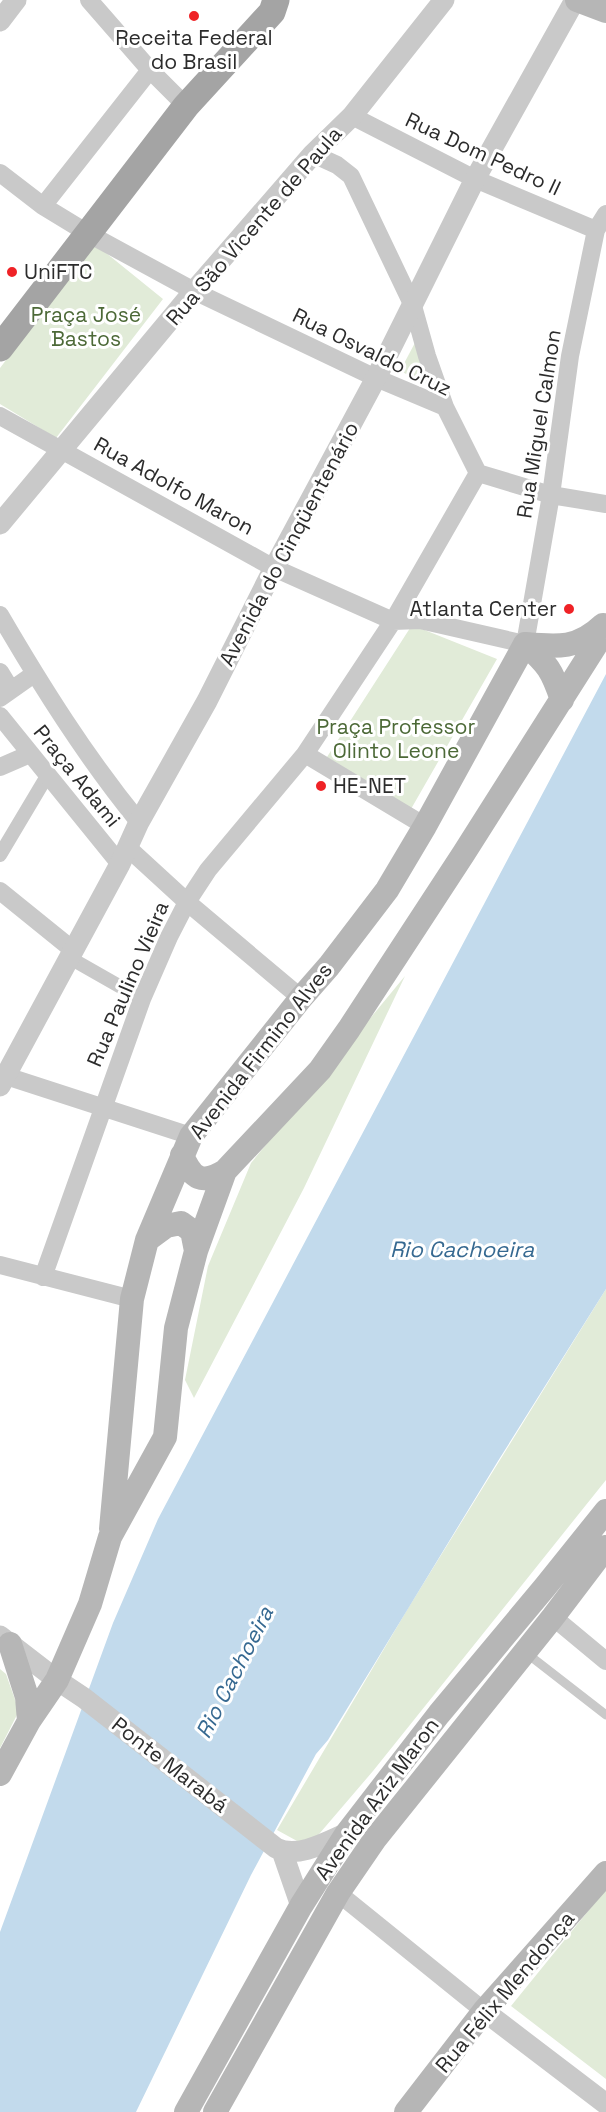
<svg xmlns="http://www.w3.org/2000/svg" width="606" height="2112" font-family="'Space Grotesk',sans-serif">
  <style>
    .green { fill: #e1ebd8 }
    .water { fill: #c2daec }
    .lines { fill: none; stroke-linecap: round; stroke-linejoin: round }
    .service { stroke: #c9c9c9; stroke-width: 9 }
    .pedestrian { stroke: #c9c9c9; stroke-width: 14 }
    .minor { stroke: #c9c9c9; stroke-width: 18 }
    .tertiary { stroke: #c9c9c9; stroke-width: 21 }
    .secondary { stroke: #b6b6b6; stroke-width: 24 }
    .primary { stroke: #a4a4a4; stroke-width: 27 }
    .poi-dot { fill: #ef2226; stroke: #fff; stroke-width: 2 }
    .labels { text-anchor: middle; stroke-width: 6; stroke-linejoin: round; paint-order: stroke }
    .poi-label { font-size: 21px; fill: #2c2c2c; stroke: #fff; text-anchor: start }
    .street-label { font-size: 21px; fill: #2c2c2c; stroke: #fff }
    .park-label { font-size: 21px; fill: #4c6937; stroke: #fff }
    .water-label { font-size: 22px; font-style: italic; fill: #366991; stroke: #fff }
  </style>
  <rect width="100%" height="100%" fill="#fff"/>
  <path class="green" d="M95 244 163 299 56 438 0 404V368Z
    M417 339 431 386 400 371Z
    M412 625 497 659 411 809 327 757Z
    M405 976 304 1188 194 1398 185 1380 208 1266 251 1163Z
    M606 1289V1480L373 1771 308 1847 277 1830 407 1610Z
    M0 1669 6 1674 19 1711 0 1748Z
    M606 1889V2079L511 2006Z"/>
  <path class="water" d="M606 674V1289L498 1461 328 1740 316 1754 251 1875 136 2112H0V1932L113 1623 158 1519Z"/>
  <g class="lines">
    <path class="service" d="M525 1652 606 1715"/>
    <path class="pedestrian" d="M0 855 47 776
      M70 958 142 999"/>
    <path class="minor" d="M89 0 150 70 186 106
      M352 116 475 179 596 230
      M313 154 337 165 351 176 413 306 427 356 445 407 478 473 551 495 606 504
      M0 173 43 206 89 234 194 291 376 378 445 407
      M43 206 150 70
      M0 416 274 568 393 621 420 620 525 644 551 495 570 356 596 230 606 214
      M0 615C42 687 86 757 139 822
      M0 672 11 690
      M0 698 34 674
      M0 716 120 864
      M305 754 425 826
      M0 767 30 754
      M127 847 187 902 301 998
      M0 891 73 950
      M0 1074 191 1136
      M0 1265 132 1299
      M43 1277 142 999 169 937 187 902 208 870 305 754 393 621 478 473
      M553 1617 606 1661
      M338 1893 484 2011"/>
    <path class="tertiary" d="M0 21 16 0
      M0 524 194 291 313 154 352 116 444 0
      M0 1086 120 864 139 822 207 701 274 568 376 378 475 179 575 0
      M0 1636 57 1680 84 1698 276 1848C297 1859 327 1842 347 1833
      M282 1851 301 1906
      M484 2011 606 2104"/>
    <path class="secondary" d="M577 0 606 11
      M525 644C558 647 578 649 603 625
      M525 644C548 665 552 670 562 700
      M182 1155C192 1179 202 1185 225 1171
      M147 1240 166 1226 181 1223 192 1231 196 1251
      M111 1529 132 1299 147 1240 191 1136 301 998 329 966 387 890 425 826 525 644
      M10 1644 27 1697 29 1721
      M0 1774 29 1721 57 1680 90 1604 110 1537 165 1437 176 1328 196 1251 225 1171 320 1070 349 1029 464 853 606 629
      M186 2112 301 1906 347 1833 439 1714 545 1587 606 1511
      M215 2112 338 1893 375 1839 553 1617 606 1547
      M406 2112 484 2011 606 1873"/>
    <path class="primary" d="M0 348 186 106 272 12 276 0"/>
  </g>
  <g class="poi-dot">
    <circle cx="194" cy="16" r="6"/>
    <circle cx="12" cy="272" r="6"/>
    <circle cx="569" cy="609" r="6"/>
    <circle cx="321" cy="786" r="6"/>
  </g>
  <g class="labels">
    <g class="poi-label">
      <text x="194" y="45" text-anchor="middle">Receita Federal<tspan x="194" dy="24">do Brasil</tspan></text>
      <text x="24" y="279">UniFTC</text>
      <text x="557" y="616" text-anchor="end">Atlanta Center</text>
      <text x="333" y="793">HE-NET</text>
    </g>
    <g class="street-label">
      <text transform="translate(483 154) rotate(25)" y="7">Rua Dom Pedro II</text>
      <text transform="translate(254 226) rotate(-49)" y="7">Rua São Vicente de Paula</text>
      <text transform="translate(372 352) rotate(26)" y="7">Rua Osvaldo Cruz</text>
      <text transform="translate(539 424) rotate(-81)" y="7">Rua Miguel Calmon</text>
      <text transform="translate(174 486) rotate(29)" y="7">Rua Adolfo Maron</text>
      <text transform="translate(289 544) rotate(-62)" y="7">Avenida do Cinqüentenário</text>
      <text transform="translate(77 776) rotate(51)" y="7">Praça Adami</text>
      <text transform="translate(128 984) rotate(-67)" y="7">Rua Paulino Vieira</text>
      <text transform="translate(261 1051) rotate(-52)" y="7">Avenida Firmino Alves</text>
      <text transform="translate(170 1765) rotate(38)" y="7">Ponte Marabá</text>
      <text transform="translate(377 1799) rotate(-54)" y="7">Avenida Aziz Maron</text>
      <text transform="translate(505 1992) rotate(-50)" y="7">Rua Félix Mendonça</text>
    </g>
    <g class="park-label">
      <text x="86" y="322">Praça José<tspan x="86" dy="24">Bastos</tspan></text>
      <text x="396" y="734">Praça Professor<tspan x="396" dy="24">Olinto Leone</tspan></text>
    </g>
    <g class="water-label">
      <text x="462" y="1257">Rio Cachoeira</text>
      <text transform="translate(234 1672) rotate(-63)" y="8">Rio Cachoeira</text>
    </g>
  </g>
</svg>
